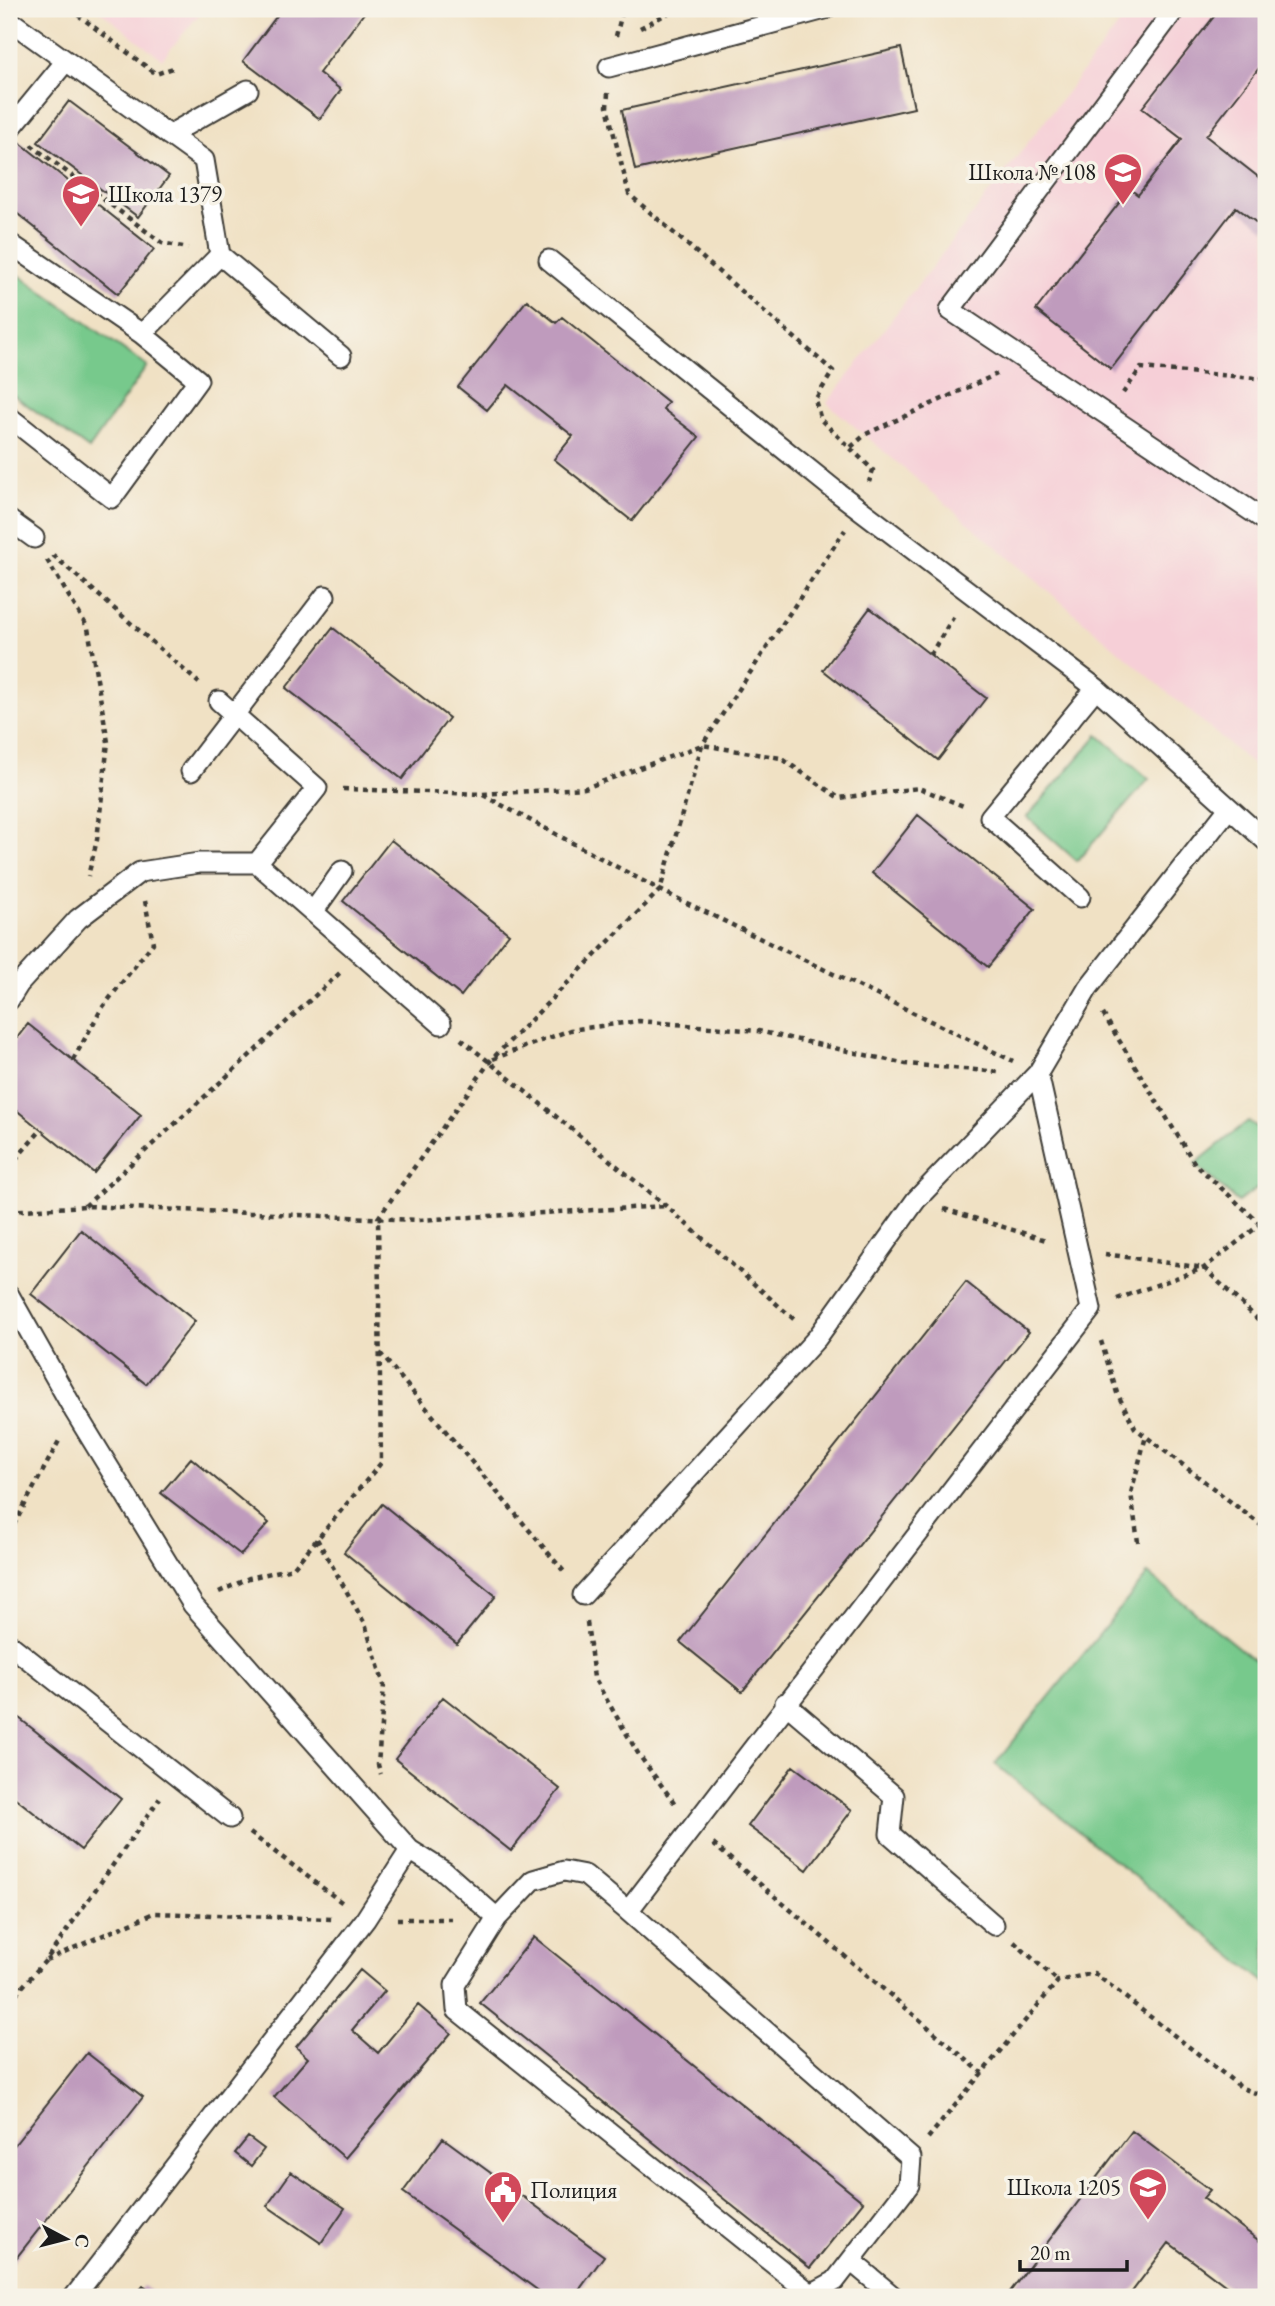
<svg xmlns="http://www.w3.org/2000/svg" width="1275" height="2306" font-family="'EB Garamond',serif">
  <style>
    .built { fill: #f6cfd7 }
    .green { fill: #77c98c; stroke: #4a7254; stroke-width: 2 }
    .building { fill: #bf9bbd }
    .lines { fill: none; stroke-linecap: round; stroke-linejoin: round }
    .service-casing { stroke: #3c3a35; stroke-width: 23 }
    .path { stroke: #3c3a35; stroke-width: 4.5; stroke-dasharray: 5 5; stroke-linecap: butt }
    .service { stroke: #fff; stroke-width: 19 }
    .labels { text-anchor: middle; stroke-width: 7; stroke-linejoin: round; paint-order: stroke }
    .poi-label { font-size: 23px; fill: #1c1c1c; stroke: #f7f3e8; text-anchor: end }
  </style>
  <rect width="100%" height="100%" fill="#f7f3e8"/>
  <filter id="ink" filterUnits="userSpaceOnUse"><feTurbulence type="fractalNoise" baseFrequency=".0143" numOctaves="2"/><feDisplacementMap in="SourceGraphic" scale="14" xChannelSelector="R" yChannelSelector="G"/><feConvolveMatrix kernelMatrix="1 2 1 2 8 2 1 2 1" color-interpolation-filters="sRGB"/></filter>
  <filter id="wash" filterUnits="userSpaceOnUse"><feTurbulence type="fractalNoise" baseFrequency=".00686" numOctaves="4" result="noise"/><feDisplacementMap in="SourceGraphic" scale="28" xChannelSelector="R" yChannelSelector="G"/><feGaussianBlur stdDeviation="1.57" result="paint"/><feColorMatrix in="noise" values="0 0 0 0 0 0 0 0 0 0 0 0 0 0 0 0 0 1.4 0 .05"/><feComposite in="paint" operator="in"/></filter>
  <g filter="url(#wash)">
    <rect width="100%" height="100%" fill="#f0e1c4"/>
    <path class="built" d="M97 9H204L162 59Z
      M1131 9H1266V776L827 403Z"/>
    <path class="green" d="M9 268 147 366 89 449 9 392Z
      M1098 735 1149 779 1077 861 1027 817Z
      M1248 1121 1266 1133V1182L1238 1202 1195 1164Z
      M1148 1574 1266 1670V1983L995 1764Z"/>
    <g id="blocks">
      <path class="building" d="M282 9H367L319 73 341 90 320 119 243 61Z
        M1220 9H1266V59L1206 136 1266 183V230L1236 207 1111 369 1036 310 1130 189 1138 195 1182 139 1142 108Z
        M901 48 914 108 635 170 622 110Z
        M69 101 169 176 138 217 38 142Z
        M9 134 154 249 118 294 9 207Z
        M527 300 556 323 562 317 668 402 663 409 699 437 632 521 554 459 573 436 508 385 487 410 458 387Z
        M870 608 986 698 938 760 823 670Z
        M333 628 449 718 402 779 286 688Z
        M918 815 1035 909 988 967 872 873Z
        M391 840 509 934 461 996 343 901Z
        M28 1024 141 1115 94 1173 9 1104V1048Z
        M81 1230 195 1321 146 1384 31 1294Z
        M966 1282 1029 1332 742 1692 680 1642Z
        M191 1458 269 1523 241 1555 161 1493Z
        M382 1504 496 1596 457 1644 344 1552Z
        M443 1697 560 1789 511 1851 395 1759Z
        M9 1710 121 1799 81 1850 9 1793Z
        M793 1766 852 1810 807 1870 748 1826Z
        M534 1937 863 2202 810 2268 480 2003Z
        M360 1970 385 1991 352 2030 378 2053 418 2005 451 2033 345 2158 274 2097 308 2058 296 2047Z
        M87 2053 143 2097 9 2267V2152Z
        M1132 2131 1210 2190 1203 2198 1266 2246V2297H1241L1169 2243 1128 2297H1006Z
        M248 2137 264 2149 251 2166 235 2153Z
        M443 2138 604 2256 574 2297H547L403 2192Z
        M291 2172 345 2208 321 2243 267 2206Z
        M143 2286 158 2297H134Z"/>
    </g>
  </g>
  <g filter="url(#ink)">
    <use href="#blocks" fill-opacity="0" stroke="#3c3a35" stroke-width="2"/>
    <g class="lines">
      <g class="service-casing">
        <path id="service" d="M1175 9 950 310 1266 521
          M9 20 204 160 220 255 341 356
          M609 67 825 9
          M11 128 66 61
          M169 135 248 90
          M9 243 142 334 220 255
          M549 260 837 492 1096 688 1266 841
          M9 417 112 498 198 380 142 334
          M9 520 34 538
          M191 771 325 596
          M257 863 441 1024
          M1080 897 990 817 1096 688
          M313 912 342 871
          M9 1000 19 984 78 919 140 872 199 863H257L317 788 219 701
          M1038 1073 1088 988 1229 808
          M9 1295 75 1412 193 1605 410 1850 445 1872 497 1918
          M583 1595 817 1338 916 1200 1038 1073 1091 1309 628 1911 911 2158 909 2185 835 2281 811 2294 457 2010 455 1985 497 1918 533 1880 564 1871 585 1875 628 1911
          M9 1644 230 1818
          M785 1703 894 1796 890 1834 994 1925
          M851 2261 894 2297
          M74 2297 365 1920 410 1850"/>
      </g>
      <path class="path" d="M70 9 156 74 173 68
        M640 28 676 9
        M616 36 623 9
        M608 93 607 107 629 194 833 371 815 400 821 420 873 470 869 482
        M31 145 162 243 188 248
        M1123 393 1141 368 1266 379
        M851 447 866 434 997 374
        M53 555 199 683
        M47 560 88 628 108 742 97 840 88 876
        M930 655 954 616
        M343 789 482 794 585 788 702 745 781 758 839 798 919 788 966 807
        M483 795 660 890 1013 1061
        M1103 1014 1195 1164 1266 1229
        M461 1039 666 1206 797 1322
        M493 1059 570 1030 639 1021 758 1031 906 1064 999 1072
        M73 1060 102 1008 153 943 145 901
        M9 1167 41 1130
        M85 1206 342 971
        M944 1209 1046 1240
        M9 1211 85 1206 418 1220 666 1206
        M1105 1254 1204 1268 1266 1327
        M1117 1299 1204 1268 1266 1220
        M1101 1341 1117 1393 1135 1428 1266 1529
        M380 1353 566 1574
        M9 1534 60 1439
        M317 1539 365 1624 384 1685 378 1765 381 1774
        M1138 1542 1131 1493 1146 1436
        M219 1592 249 1578 293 1568 381 1463 378 1218 491 1060 660 890 702 745 845 530
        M587 1622 594 1678 639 1755 676 1805
        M250 1833 344 1904
        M713 1844 982 2073
        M397 1919H455
        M1014 1942 1058 1981
        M46 1960 154 1913 332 1919
        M9 2002 46 1960 160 1798
        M928 2138 1058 1981 1094 1973 1242 2088 1266 2097"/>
      <use href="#service" class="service"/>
    </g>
  </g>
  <defs>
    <g id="school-pin" transform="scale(2.0125)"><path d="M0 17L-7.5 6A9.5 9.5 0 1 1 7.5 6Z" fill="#d1495b" stroke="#f7f3e8"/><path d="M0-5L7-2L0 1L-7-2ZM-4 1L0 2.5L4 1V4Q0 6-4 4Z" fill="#fff"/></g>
    <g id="civic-pin" transform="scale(2.0125)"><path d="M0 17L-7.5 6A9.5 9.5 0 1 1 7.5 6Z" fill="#d1495b" stroke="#f7f3e8"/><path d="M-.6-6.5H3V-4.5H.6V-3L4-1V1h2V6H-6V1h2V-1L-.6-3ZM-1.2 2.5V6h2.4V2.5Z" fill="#fff"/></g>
  </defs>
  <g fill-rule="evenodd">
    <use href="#school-pin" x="1123" y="172"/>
    <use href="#school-pin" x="81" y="194"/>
    <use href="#school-pin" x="1148" y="2187"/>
    <use href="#civic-pin" x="503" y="2190"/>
  </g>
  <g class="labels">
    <g class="poi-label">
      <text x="1096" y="180">Школа № 108</text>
      <text x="108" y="202" text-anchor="start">Школа 1379</text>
      <text x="1121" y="2195">Школа 1205</text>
      <text x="530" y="2198" text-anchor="start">Полиция</text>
    </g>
  </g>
  <rect width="1275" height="2306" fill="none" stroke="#f7f3e8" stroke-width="35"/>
  <g transform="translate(66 2239) rotate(97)" stroke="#f7f3e8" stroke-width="5" paint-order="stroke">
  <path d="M0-5L12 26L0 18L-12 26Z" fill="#1c1c1c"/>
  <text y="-10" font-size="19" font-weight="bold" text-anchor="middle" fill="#1c1c1c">С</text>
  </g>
  <path d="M1020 2260v10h107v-10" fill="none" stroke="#1c1c1c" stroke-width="3.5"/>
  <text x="1030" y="2260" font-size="21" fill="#1c1c1c" stroke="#f7f3e8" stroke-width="5" paint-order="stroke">20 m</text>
</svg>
